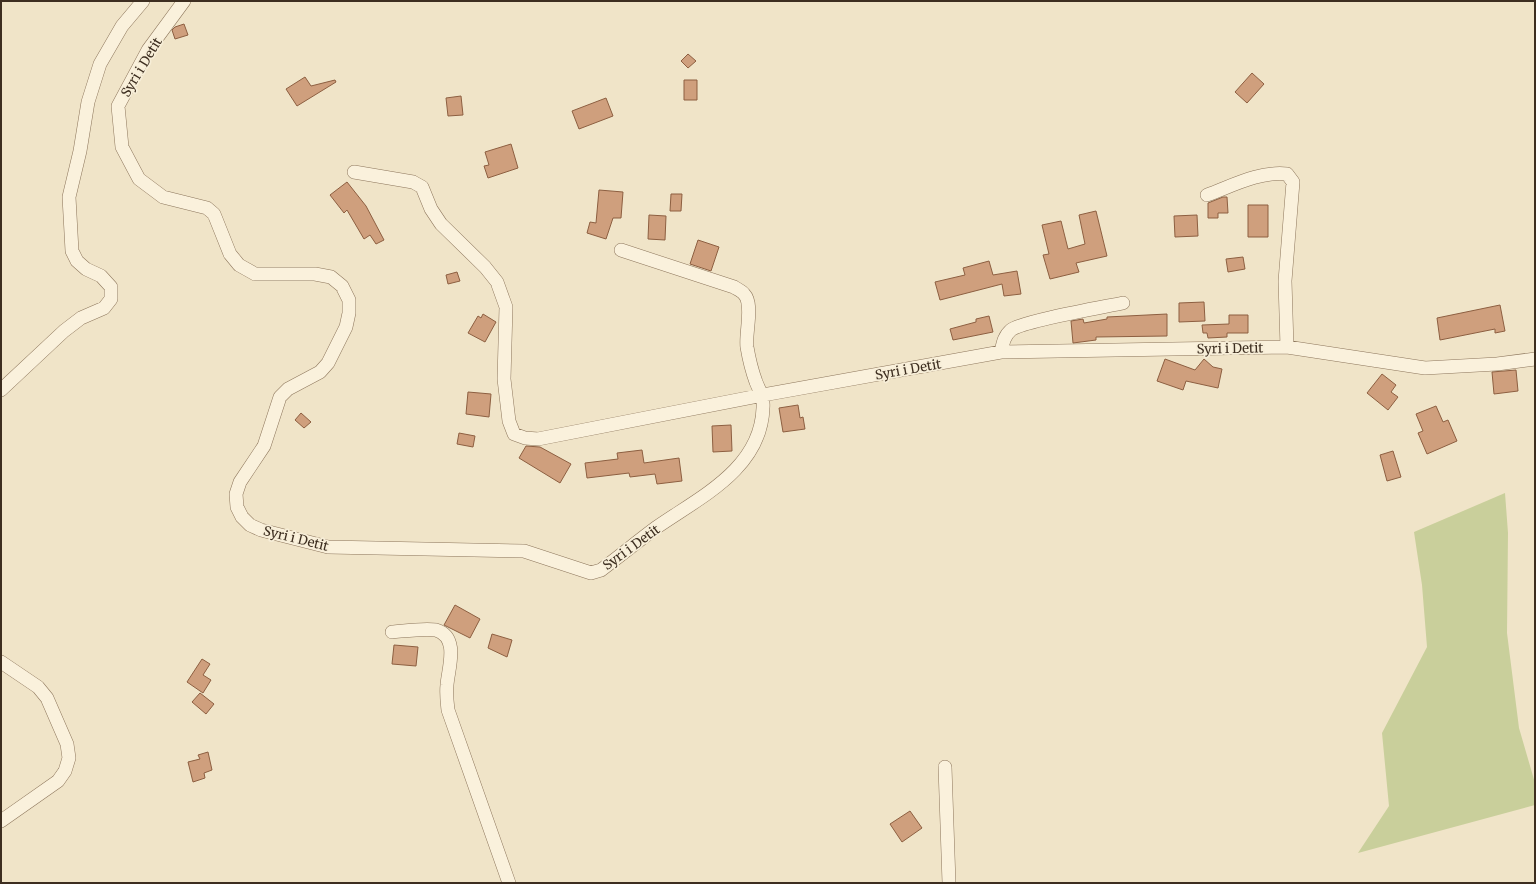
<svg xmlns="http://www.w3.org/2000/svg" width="1536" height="884" font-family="Merriweather,serif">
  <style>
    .green { fill: #c9cf9b }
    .building { fill: #cf9f7d; stroke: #8d5f41 }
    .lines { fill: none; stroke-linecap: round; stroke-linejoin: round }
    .minor-casing { stroke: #8d765c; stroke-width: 14 }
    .minor { stroke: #faf1dc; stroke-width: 13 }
    .labels { text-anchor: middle; stroke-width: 3.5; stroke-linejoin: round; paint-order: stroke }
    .street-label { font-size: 13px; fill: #3d2e20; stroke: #f7eed8 }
  </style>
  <rect width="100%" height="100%" fill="#f0e4c8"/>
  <path class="green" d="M1505 493 1508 533 1507 633 1519 728 1535 783V805L1358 853 1389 806 1382 733 1427 647 1422 585 1414 532Z"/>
  <path class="building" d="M184 24 188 35 175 39 172 30 175 27Z
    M688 54 696 61 688 68 681 61Z
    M1252 73 1264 84 1247 103 1235 92Z
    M305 77 311 86 335 80 336 82 297 106 286 89Z
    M684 80H697V100H684Z
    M461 96 463 115 448 116 446 98Z
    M606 98 613 116 579 129 572 111Z
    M511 144 518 168 488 178 484 166 489 165 485 152Z
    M347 182 366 206 384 240 376 244 370 235 364 239 347 210 344 213 330 195Z
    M599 190 623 192 621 218H613L606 239 587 233 590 222 596 223Z
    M671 194H682L681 211H670Z
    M1223 197H1227L1228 213H1218V218H1208V203Z
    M1248 205H1268V237H1248Z
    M1096 211 1107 256 1076 263 1079 272 1050 279 1043 255 1049 254 1042 225 1061 221 1068 249 1085 244 1079 215Z
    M649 215 666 216 665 240 648 239Z
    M1197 215 1198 236 1175 237 1174 216Z
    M698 240 719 247 711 271 690 264Z
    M1243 257 1245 269 1228 272 1226 259Z
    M989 261 993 275 1017 271 1021 294 1004 296 1002 284 940 300 935 282 965 275 963 268Z
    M457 272 460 281 448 284 446 275Z
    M1204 302 1205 321 1179 322V303Z
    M1500 305 1505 331 1495 333V329L1440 340 1437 318Z
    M483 314 496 322 485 342 468 333 478 316 481 318Z
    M1167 314V336L1096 337V340L1073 343 1071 321 1083 319 1084 323 1107 319V317Z
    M1229 315H1248V333H1227V337L1208 338 1207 333H1203L1202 325 1229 324Z
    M989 316 993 332 953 340 950 329 976 322V319Z
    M1165 359 1195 370 1204 359 1213 367 1222 369 1218 388 1186 381 1183 390 1157 381Z
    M1516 370 1518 391 1494 394 1492 372Z
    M1382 374 1396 385 1391 392 1398 397 1388 410 1367 393Z
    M468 392 491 394 489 417 466 414Z
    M798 405 800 418 803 417 805 429 783 432 779 408Z
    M1436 406 1443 422 1448 420 1457 441 1427 454 1418 433 1423 431 1416 414Z
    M301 413 311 422 304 428 295 420Z
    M731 425 732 451 713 452 712 426Z
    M459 433 475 436 473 447 457 444Z
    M526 446 540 447 571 464 560 483 519 458Z
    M642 450 644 463 679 458 682 481 657 484 655 474 630 477 629 473 587 478 585 463 618 459 617 453Z
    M1393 451 1401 477 1387 481 1380 455Z
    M455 605 480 619 470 638 444 625Z
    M492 634 512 640 507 657 488 648Z
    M394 645 418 647 416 666 392 664Z
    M202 659 210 664 203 675 211 680 203 693 187 682Z
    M200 693 214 704 206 714 192 702Z
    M208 752 212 770 204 773 205 778 193 782 188 762 200 759 198 755Z
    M910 811 922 828 902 842 890 824Z"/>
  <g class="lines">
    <g class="minor-casing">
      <path id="minor" d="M184 1 148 50 118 106 122 147 131 164 139 179 163 197 207 208 214 214 230 254 239 265 255 274H315L331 277 342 286 349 300V313L346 327 328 363 320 372 288 389 280 397 264 446 240 482 236 494 237 507 242 517 250 525 261 530 328 547 524 551 591 573 601 570C620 556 638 541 657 527 700 497 761 469 763 408 764 397 760 392 756 382 752 371 749 359 747 347 745 333 754 304 744 294 742 291 737 289 734 287L621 250
        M354 172 413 182 422 187 431 209 441 224 485 267 497 282 506 307 504 379 509 421 514 434 525 438 538 439 763 395 1001 352 1287 347 1425 368 1497 364 1535 359
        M1207 195C1232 186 1259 171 1287 174L1293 182 1285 281 1287 347
        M1001 352C1003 343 1004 336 1011 330 1023 321 1104 307 1123 303
        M1 390 64 331 81 318 104 308 111 299V287L101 276 86 269 77 261 72 251 69 197 80 151 88 102 100 64 122 26 143 1
        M392 632C404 631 425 628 436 630 460 637 448 669 447 685 446 694 447 701 448 710L509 883
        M1 662 38 687 47 698 67 744 69 758 65 771 58 781 1 821
        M945 767 949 883"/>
    </g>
    <use href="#minor" class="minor"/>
  </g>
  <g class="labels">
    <g class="street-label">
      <text transform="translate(141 67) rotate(-59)" y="5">Syri i Detit</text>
      <text transform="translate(1230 348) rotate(-1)" y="5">Syri i Detit</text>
      <text transform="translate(908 369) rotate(-10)" y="5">Syri i Detit</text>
      <text transform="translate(296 538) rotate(14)" y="5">Syri i Detit</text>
      <text transform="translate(631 547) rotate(-36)" y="5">Syri i Detit</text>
    </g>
  </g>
  <rect width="1536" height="884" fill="none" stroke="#3d2e20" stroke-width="4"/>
</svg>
